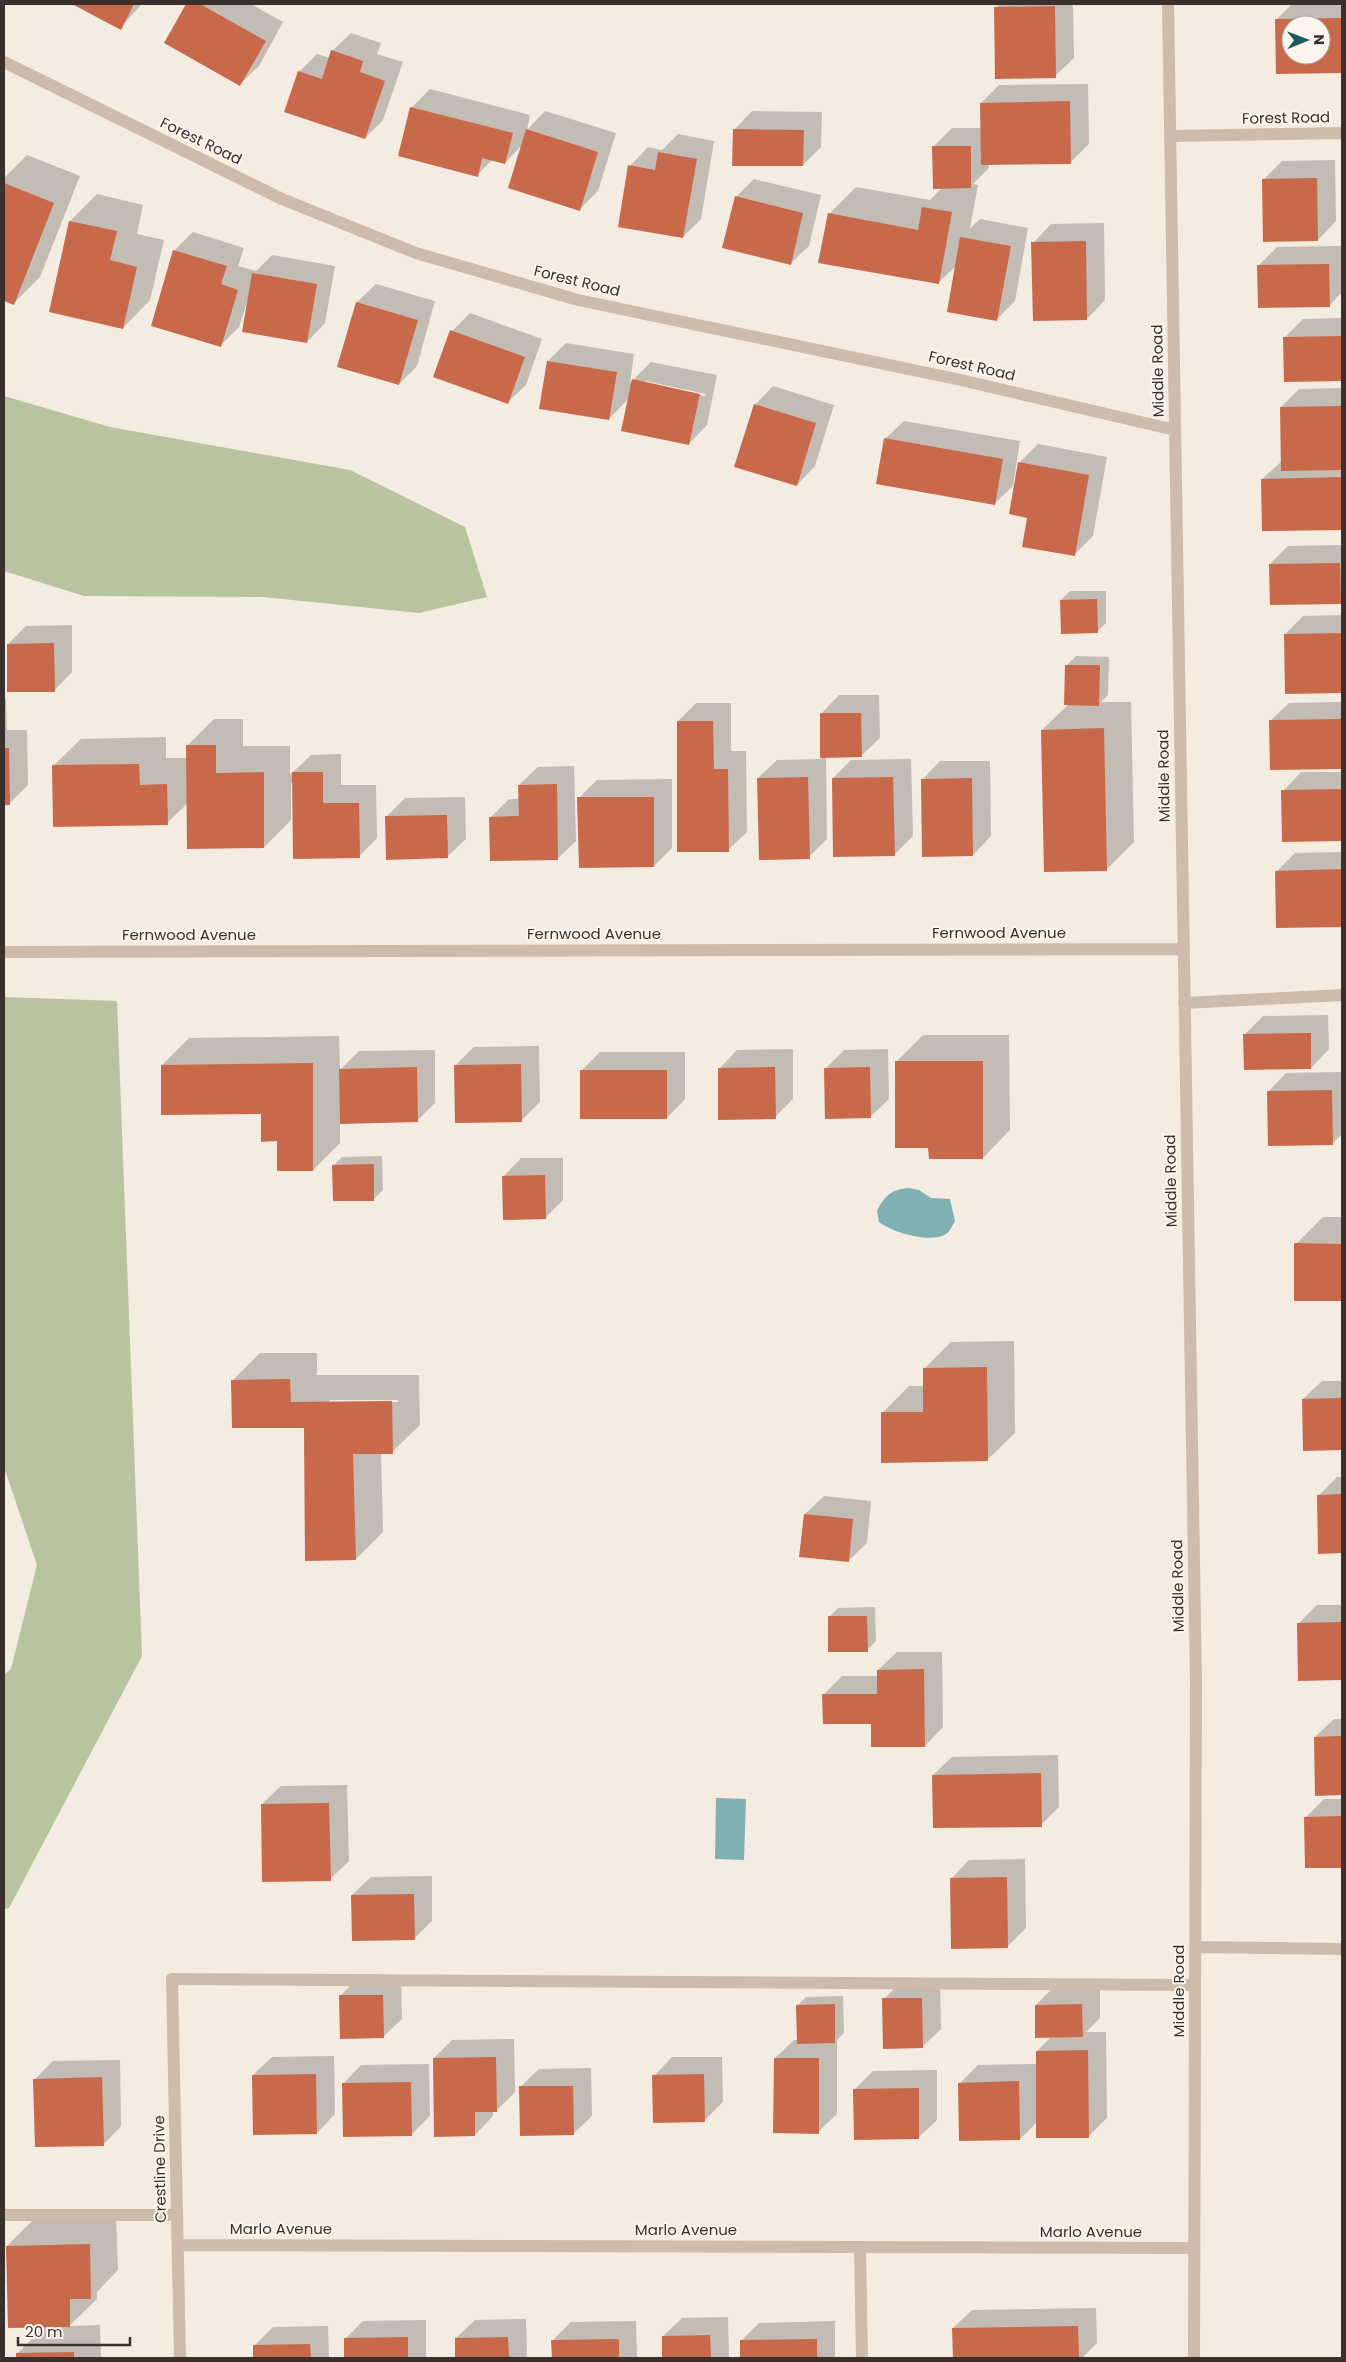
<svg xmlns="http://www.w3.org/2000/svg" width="1346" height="2362" font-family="Poppins,sans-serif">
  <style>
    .green { fill: #b8c4a0 }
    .water { fill: #7fb0b2 }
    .shadow { fill: #0003; fill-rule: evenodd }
    .building { fill: #c8694b; fill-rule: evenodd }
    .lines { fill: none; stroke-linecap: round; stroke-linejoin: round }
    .lane { stroke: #cdbbac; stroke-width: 12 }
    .street { stroke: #cdbbac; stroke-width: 12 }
    .labels { text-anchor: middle; stroke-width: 4; stroke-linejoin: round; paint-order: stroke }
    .street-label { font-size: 15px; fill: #3b302b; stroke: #fbf5ee }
  </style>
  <rect width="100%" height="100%" fill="#f4ebe1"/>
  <path class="green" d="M4 396 110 427 350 470 465 527 487 597 419 613 263 597 84 596 4 571Z
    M4 997 117 1001 142 1656 9 1908 4 1909V1675L11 1669 37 1565 4 1467Z"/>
  <path class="water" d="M909 1188 919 1190 931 1198 950 1199 955 1221C952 1226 950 1231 946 1234 930 1244 892 1232 879 1222L877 1211C884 1196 892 1189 909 1188Z
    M716 1798 746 1799 744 1860 715 1859Z"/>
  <path class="shadow" d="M75 4H142L120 28Z
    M187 4H251L283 22 259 66 240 84 166 43Z
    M999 4H1073L1074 58 1055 76 995 8Z
    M1292 4H1342V71L1278 73 1277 19ZM1291 25H1321V55H1291Z
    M351 33 381 43 377 54 403 62 383 120 365 138 299 72 317 54 330 58 332 51Z
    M1088 84 1089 144 1070 163 989 164V168L973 184 978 185 970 228 980 219 1028 228 1015 301 996 320 957 265 938 283 829 214 856 187 930 200 943 187 933 147 952 128H981V103L999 85Z
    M430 89 530 115 527 130 545 111 616 133 598 191 580 209 522 145 505 163 493 159 477 175 399 155 412 107Z
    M752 111 822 112 821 147 803 165 734 130Z
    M678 134 714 141 701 219 683 237 630 166 648 147 662 150Z
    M27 155 80 176 40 277 13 304 4 300V178Z
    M1335 160 1336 221 1318 240 1263 180 1282 161Z
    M754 179 821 195 809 246 790 264 736 197Z
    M97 194 143 205 137 234 164 240 150 300 123 328 70 221Z
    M1104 223 1105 300 1087 319 1033 243 1051 224Z
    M193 232 244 248 238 266 256 271 272 255 335 266 325 323 307 342 247 302 239 327 221 345 174 251Z
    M1342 246V292L1329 306 1259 265 1277 247Z
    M376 284 435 301 417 366 399 384 339 366 357 302Z
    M470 313 542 339 526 385 507 403 452 331Z
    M1342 318V380L1285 381V337L1303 319Z
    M566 343 634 354 630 383 651 362 717 375 707 425 689 444 629 398 609 419 548 361ZM645 381 706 394 705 396 645 383Z
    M773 386 834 405 815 466 797 485 755 405Z
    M1342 388V529L1263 530 1262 479 1282 461 1281 407 1299 389Z
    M904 421 1020 441 1013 486 994 504 885 439Z
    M1038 444 1107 457 1093 536 1074 555 1029 517 1020 462Z
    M1342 545V601L1340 603 1270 564 1288 546Z
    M1070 591H1106V623L1097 632 1061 600Z
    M1342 615V692L1286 693 1285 634 1303 616Z
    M72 625V672L54 691 8 644 26 626Z
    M1076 656 1109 657 1108 695 1101 702H1131L1134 842 1106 870 1042 730 1069 704 1067 665Z
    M839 695H879L880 738 861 756 826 757 827 839 809 857 758 778 777 760 822 759 821 714Z
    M4 699H6L7 730H27L28 785 9 804H4Z
    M1342 702V768L1271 769 1270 721 1289 703Z
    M696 703H731V751H746L747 832 728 850 678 721Z
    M214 719H243V746H290V775L311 755 341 754V785H376L377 838 359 856 293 783H291V820L264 847 188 803 167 823 53 766 81 739 166 737V758H187V746Z
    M911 759 913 836 894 855 833 778 851 760Z
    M940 761H990L991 836 973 855 922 780Z
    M574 766 576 841 557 859 491 817 509 799H520L519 785 538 767Z
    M1301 772H1342V839L1284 840 1283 791Z
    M672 779V848L654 866 579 798 597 780Z
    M465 797 466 839 447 857 386 817 405 798Z
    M1342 852V926L1278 927 1277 871 1295 853Z
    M1328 1015 1329 1049 1311 1068 1245 1034 1263 1016Z
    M923 1035H1009L1010 1130 983 1158 930 1146 896 1062Z
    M339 1036 340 1070 359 1051 435 1050V1103L417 1121 340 1123V1143L313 1170 262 1113 162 1065 189 1038Z
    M539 1046 540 1102 522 1120 455 1066 474 1047Z
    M793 1049V1099L775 1117 719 1069 737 1050Z
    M888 1049 889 1099 870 1117 826 1068 844 1050Z
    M600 1052H685V1099L667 1118 581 1071Z
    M1342 1072V1134L1332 1144 1268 1092 1286 1073Z
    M382 1156 383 1190 374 1199 333 1166 342 1157Z
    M521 1158H563V1200L545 1218 503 1177Z
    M1323 1217H1342V1300H1295L1296 1244Z
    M1014 1341 1015 1433 987 1460 882 1413 909 1386H924V1369L951 1342Z
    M260 1353H317V1375H419L420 1425 392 1452H381L383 1532 356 1559 305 1427 233 1380ZM330 1400H398V1402L330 1403Z
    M1322 1381H1342V1449L1304 1450 1303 1399Z
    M1337 1477H1342V1552H1320L1319 1495Z
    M824 1496 871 1501 867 1543 848 1561 805 1514Z
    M1317 1605H1342V1679H1299L1298 1624Z
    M875 1607 876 1641 867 1650 829 1617 838 1608Z
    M897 1652H942L943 1727 925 1746 873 1722 824 1694 842 1676H878V1670Z
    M1334 1719H1342V1794H1316L1315 1737Z
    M1058 1755 1059 1807 1041 1825 933 1775 952 1757Z
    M347 1785 349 1861 330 1879 262 1804 281 1786Z
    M1324 1799H1342V1866L1306 1867V1817Z
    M1025 1859 1026 1928 1008 1946 951 1879 969 1860Z
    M432 1876V1921L414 1939 352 1895 371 1877Z
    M359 1977H401L402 2019 383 2037 340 1996Z
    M940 1980 941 2029 922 2047 884 1999 902 1981Z
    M1100 1986V2018L1086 2032H1106L1107 2118 1089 2136 1038 2121 1020 2139 960 2083 978 2065 1037 2064V2051L1051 2037 1036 2005 1054 1987Z
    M843 1996 844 2033 837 2040V2114L818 2132 775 2058 794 2040H798L797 2006 806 1997Z
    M514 2039 515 2092 497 2110H493V2116L475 2135 434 2058 452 2040Z
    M334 2056 335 2114 317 2133 253 2075 272 2057Z
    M672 2057H722L723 2102 704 2121 654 2076Z
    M120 2060 121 2126 103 2145 35 2079 53 2061Z
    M429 2064 430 2116 411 2135 343 2084 361 2065Z
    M591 2068 592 2116 573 2134 520 2087 539 2069Z
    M937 2070V2120L918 2138 855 2089 873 2071Z
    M116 2217 118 2270 97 2292V2299L69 2326 100 2325 101 2358H17V2354L44 2326 7 2246 34 2219Z
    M1096 2308 1097 2343 1082 2358H954L953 2328 972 2310Z
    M728 2317 729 2358H664L663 2336 682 2318Z
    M526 2319 527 2358H457L456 2338 475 2320Z
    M426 2320V2358H345V2339L363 2321Z
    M636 2321 637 2358H553V2340L571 2322Z
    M835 2321V2358H741V2341L759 2323Z
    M328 2326 329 2358H255L254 2346 273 2327Z"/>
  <path class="building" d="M72 4H134L121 30Z
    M186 4H200L266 41 240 86 164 43Z
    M1055 6 1056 78 995 79 994 7Z
    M1342 18V73L1276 74 1275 19ZM1291 25H1321V55H1291Z
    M331 50 363 61 360 72 385 81 365 139 284 112 298 71 322 79Z
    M1070 101 1071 164 981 165 980 103Z
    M410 107 513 133 505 164 482 158 478 177 398 156Z
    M526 129 598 152 580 211 508 188Z
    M733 129 804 130 803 166H732Z
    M932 146H971V188L933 189Z
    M658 152 697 159 683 238 618 227 628 165 655 170Z
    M1317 178 1318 241 1263 242 1262 179Z
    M4 183 54 203 14 305 4 301Z
    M735 196 803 213 791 265 722 248Z
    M922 207 952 212 939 284 818 263 828 213 918 230Z
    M69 221 117 231 110 260 137 267 123 329 49 312Z
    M960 237 1011 246 997 321 947 312Z
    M1086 241 1087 320 1033 321 1031 242Z
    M173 250 227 266 221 284 238 290 221 347 151 326Z
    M1329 264 1330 307 1258 308 1257 265Z
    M252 273 317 284 307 343 242 332Z
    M356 302 418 320 399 385 337 367Z
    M450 330 525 357 508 404 433 377Z
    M1342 336V381L1284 382 1283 337Z
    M547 361 617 372 609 420 539 409Z
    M632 379 700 394 689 445 621 431Z
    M754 404 816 423 797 486 734 467Z
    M1342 406V470L1281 471 1280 407Z
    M884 438 1003 459 995 505 876 484Z
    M1018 462 1089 475 1075 556 1022 547 1027 518 1009 514Z
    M1342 477V530L1262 531 1261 479Z
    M1340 563 1341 604 1270 605 1269 564Z
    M1097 599 1098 633 1061 634 1060 600Z
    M1342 633V693L1285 694 1284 634Z
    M54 643 55 692H7V644Z
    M1065 665H1100L1099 706 1064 705Z
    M820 713H861L862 757 820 758Z
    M1342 719V769L1270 770 1269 720Z
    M677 721H713L714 769H728L729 852H677Z
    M1104 728 1107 871 1044 872 1041 730Z
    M186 745H216V773L264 772V848L187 849Z
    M4 748H9L10 805H4Z
    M139 764 140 785 167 784 168 825 53 827 52 765Z
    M292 772H323V803H359L360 858 293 859Z
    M808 777 810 859 759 860 757 778Z
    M893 777 895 856 833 857 832 778Z
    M972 778 973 856 922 857 921 779Z
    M557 784 558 860 490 861 489 817 519 816 518 785Z
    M1342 789V841L1282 842 1281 790Z
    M577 797H654V867L579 868Z
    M447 815 448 858 386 860 385 816Z
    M1342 869V927L1276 928 1275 871Z
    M1311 1033V1069L1244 1070 1243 1034Z
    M895 1061H983V1159H929L928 1148H895Z
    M313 1063V1171H277V1141L261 1142V1114L161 1115V1065Z
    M521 1064 522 1122 455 1123 454 1065Z
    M417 1067 418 1122 340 1124 339 1069Z
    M775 1067 776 1119 718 1120V1068Z
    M870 1067 871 1118 825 1119 824 1068Z
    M580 1070H667V1119H580Z
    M1332 1090 1333 1145 1268 1146 1267 1091Z
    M374 1164V1201H333L332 1165Z
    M545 1175 546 1219 503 1220 502 1176Z
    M1294 1243 1342 1244V1301H1294Z
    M987 1367 988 1461 881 1463V1412H923V1368Z
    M290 1379 291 1402 392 1401 393 1454H353L356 1560 305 1561 304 1428H232L231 1380Z
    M1342 1398V1450L1303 1451 1302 1399Z
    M1342 1494V1553L1318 1554 1317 1495Z
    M804 1514 853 1519 849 1562 799 1557Z
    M828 1616H867L868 1652H828Z
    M1342 1622V1680L1298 1681 1297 1623Z
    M924 1669 925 1747H871V1724H823L822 1694H877V1670Z
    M1342 1736V1795L1315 1796 1314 1737Z
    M1041 1773 1042 1827 933 1828 932 1775Z
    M329 1803 331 1881 262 1882 261 1804Z
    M1342 1816V1868H1305L1304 1817Z
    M1007 1877 1008 1948 951 1949 950 1878Z
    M414 1894 415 1940 352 1941 351 1895Z
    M339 1995H383L384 2038 340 2039Z
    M882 1998H922L923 2048 883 2049Z
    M835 2004V2043L797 2044 796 2005Z
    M1082 2004 1083 2037 1035 2038V2005Z
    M1088 2050 1089 2138H1036V2051Z
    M496 2057 497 2112H475V2136L434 2137 433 2058Z
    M774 2058H819V2134L773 2133Z
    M316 2074 317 2134 253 2135 252 2075Z
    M704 2074 705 2122 653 2123 652 2075Z
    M102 2077 104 2146 35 2147 33 2079Z
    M1019 2081 1020 2140 959 2141 958 2083Z
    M411 2082 412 2136 343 2137 342 2083Z
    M519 2086H573L574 2135 520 2136Z
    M919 2088V2139L854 2140 853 2089Z
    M90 2244 91 2299H70V2327L8 2328 6 2246Z
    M1078 2326 1079 2358H953L952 2328Z
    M710 2335 711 2358H662V2336Z
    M408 2337V2358H344V2338Z
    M508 2337 509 2358H455V2338Z
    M619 2339V2358H552L551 2340Z
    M817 2339V2358H740V2340Z
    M310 2344 311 2358H253V2345Z
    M74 2352V2358H16V2353Z"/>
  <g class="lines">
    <path class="lane" d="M172 1979 1195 1985
      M4 2215H177
      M860 2247 862 2358"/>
    <path class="street" d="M1168 4 1196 1683 1194 2358
      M4 62 282 199 416 253 578 300 961 380 1175 430
      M1170 136 1342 133
      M4 952 1184 949
      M1184 1003 1342 995
      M1195 1947 1342 1949
      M172 1979 180 2358
      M178 2245 1194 2248"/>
  </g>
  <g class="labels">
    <g class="street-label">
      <text transform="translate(1286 118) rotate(-1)" y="5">Forest Road</text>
      <text transform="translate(201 141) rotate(26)" y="5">Forest Road</text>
      <text transform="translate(577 281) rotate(14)" y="5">Forest Road</text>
      <text transform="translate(972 366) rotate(13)" y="5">Forest Road</text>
      <text transform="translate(1158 371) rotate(-91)" y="5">Middle Road</text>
      <text transform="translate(1164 776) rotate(-91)" y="5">Middle Road</text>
      <text x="999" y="938">Fernwood Avenue</text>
      <text x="594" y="939">Fernwood Avenue</text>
      <text x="189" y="940">Fernwood Avenue</text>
      <text transform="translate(1171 1181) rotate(-91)" y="5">Middle Road</text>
      <text transform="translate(1178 1586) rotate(-91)" y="5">Middle Road</text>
      <text transform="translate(1179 1991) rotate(-90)" y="5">Middle Road</text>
      <text transform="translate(160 2169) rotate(-91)" y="5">Crestline Drive</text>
      <text x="281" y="2234">Marlo Avenue</text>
      <text x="686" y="2235">Marlo Avenue</text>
      <text x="1091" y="2237">Marlo Avenue</text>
    </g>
  </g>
  <rect width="1346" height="2362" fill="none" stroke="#3b302b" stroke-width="10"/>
  <g transform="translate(1306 40) rotate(89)"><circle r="24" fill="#fbf5ee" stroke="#aea6a0"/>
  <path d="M0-4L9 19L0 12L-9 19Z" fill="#1f5a5e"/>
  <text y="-8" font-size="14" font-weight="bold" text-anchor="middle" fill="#3b302b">N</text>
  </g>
  <path d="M18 2337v8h112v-8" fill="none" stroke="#3b302b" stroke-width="2.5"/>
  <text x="25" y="2337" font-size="15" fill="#3b302b" stroke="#fbf5ee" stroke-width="4" paint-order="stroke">20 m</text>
</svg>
